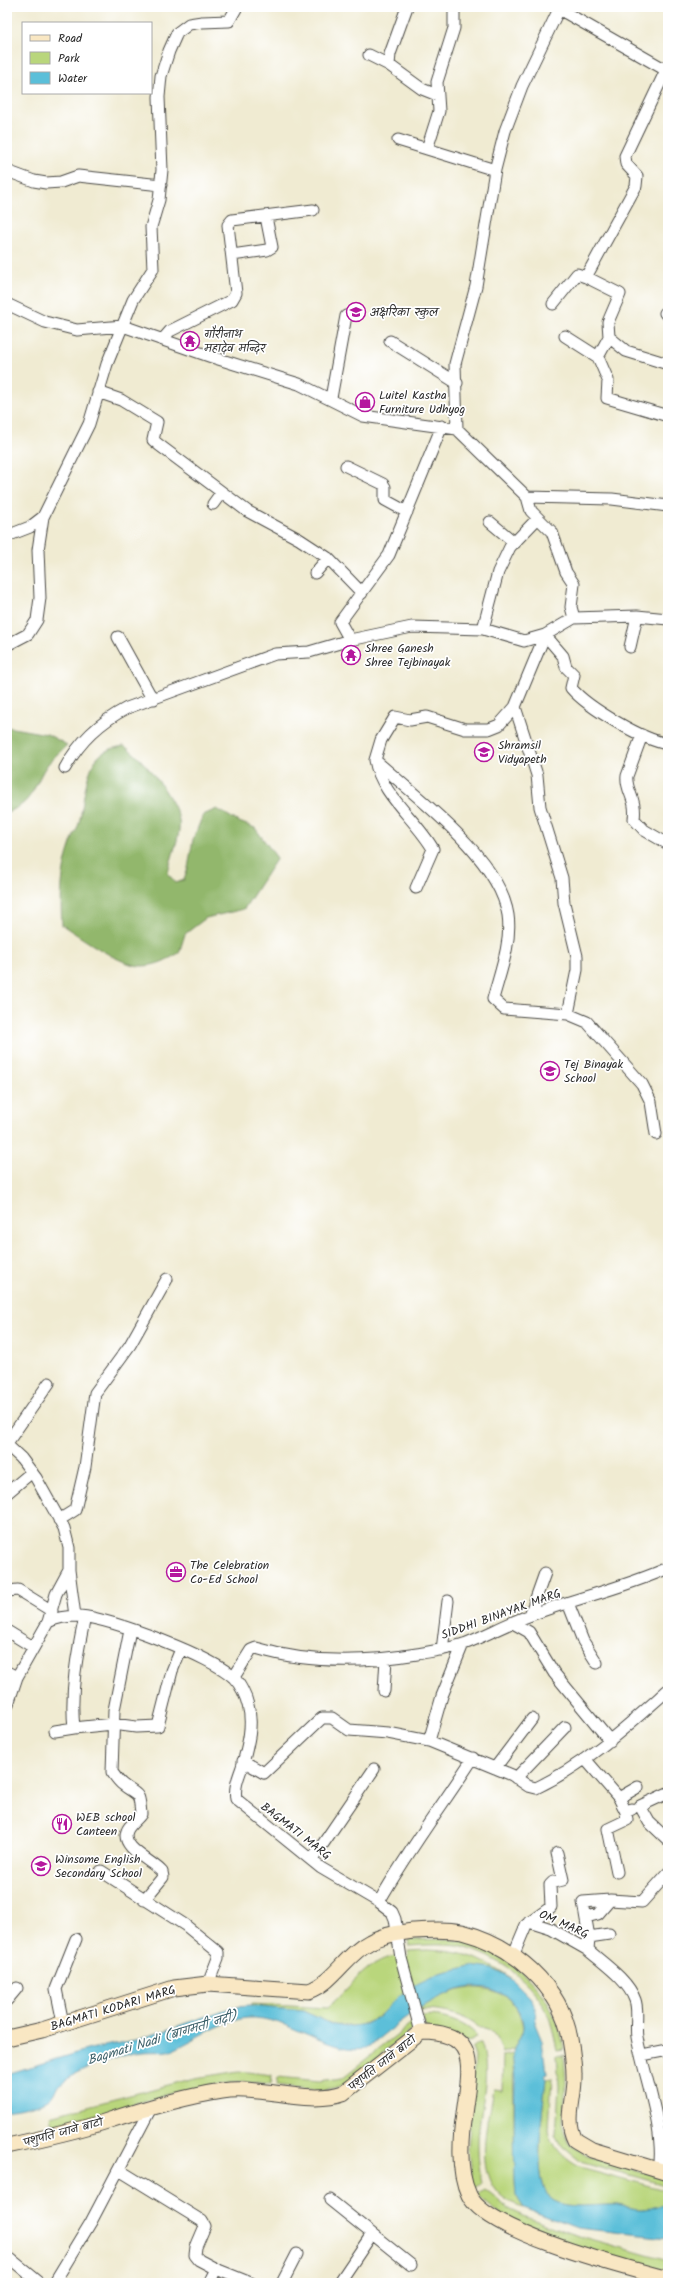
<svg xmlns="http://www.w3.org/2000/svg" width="675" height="2290" font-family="Kalam,'Playpen Sans Deva',sans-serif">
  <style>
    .green { fill: #b9d67c; stroke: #728054 }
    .forest { fill: #92b76c; stroke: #5e714c }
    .water { fill: #5bbfd9; stroke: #437582 }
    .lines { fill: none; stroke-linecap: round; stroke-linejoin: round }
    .street-casing { stroke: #494844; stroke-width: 13 }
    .secondary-casing { stroke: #494844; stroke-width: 17 }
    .street { stroke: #fff; stroke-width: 11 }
    .secondary { stroke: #f9e7c3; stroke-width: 15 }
    .labels { text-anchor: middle; stroke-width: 3.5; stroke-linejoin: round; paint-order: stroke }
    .poi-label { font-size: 12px; fill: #2b2b2b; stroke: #fff; text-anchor: start }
    .street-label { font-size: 12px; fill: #2b2b2b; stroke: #fff }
    .water-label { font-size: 13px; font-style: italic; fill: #3c5f68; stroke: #fff }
  </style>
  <rect width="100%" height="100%" fill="#fff"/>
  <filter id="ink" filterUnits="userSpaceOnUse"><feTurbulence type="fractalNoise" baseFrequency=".025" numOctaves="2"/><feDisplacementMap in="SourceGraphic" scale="8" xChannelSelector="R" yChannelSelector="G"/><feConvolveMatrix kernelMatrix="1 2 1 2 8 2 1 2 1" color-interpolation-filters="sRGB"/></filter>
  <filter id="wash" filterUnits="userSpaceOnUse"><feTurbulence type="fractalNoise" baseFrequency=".012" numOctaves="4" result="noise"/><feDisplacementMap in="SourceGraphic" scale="16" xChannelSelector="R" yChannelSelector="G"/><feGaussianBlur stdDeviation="0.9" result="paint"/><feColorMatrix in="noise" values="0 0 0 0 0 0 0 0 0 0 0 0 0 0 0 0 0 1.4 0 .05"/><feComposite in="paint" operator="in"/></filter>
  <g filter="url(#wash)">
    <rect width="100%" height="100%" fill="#f0ebd2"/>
    <path class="green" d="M449 1939C506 1947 556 1991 564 2049L557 2050C554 2035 551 2019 544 2006 528 1977 490 1952 458 1946 441 1944 425 1945 409 1946L408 1940Z
      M427 1950C469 1952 478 1957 513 1980L492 1969 471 1966 440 1973 373 2020 357 2026 334 2025 303 2011 251 2006V2004L327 2008C348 1991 367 1959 396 1956L399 1960 409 1956V1951Z
      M473 1988C495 1988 516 1997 521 2020 522 2023 523 2026 523 2029 521 2036 516 2043 514 2049L503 2053C499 2043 494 2026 480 2028 461 2013 441 2010 418 2010 435 1997 452 1990 473 1988Z
      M422 2017C440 2014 466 2022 477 2036L468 2042 426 2028Z
      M414 2021 416 2029C388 2042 360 2083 333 2088 316 2092 295 2087 277 2085L278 2077 320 2081 342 2078Z
      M479 2043H481C491 2071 482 2100 479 2128 477 2147 478 2164 482 2183L473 2190 468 2151 475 2057 472 2048Z
      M513 2054 515 2181 516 2196 524 2208C468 2194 486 2130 493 2089L502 2090 503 2056Z
      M564 2054 566 2083 563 2122 569 2144 587 2155 668 2180V2186L580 2161 562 2146 556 2134 559 2087 557 2056Z
      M239 2071 272 2075 271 2084C204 2074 118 2111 53 2129L50 2116 195 2078Z
      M552 2077 549 2129C551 2146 565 2160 580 2167L668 2191V2206C658 2204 648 2210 638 2209 631 2208 624 2206 617 2205 599 2204 570 2210 554 2201 529 2188 544 2103 546 2078Z
      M485 2190 509 2209 526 2217 572 2234 668 2261V2273C623 2260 504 2231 478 2195Z"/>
    <path class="forest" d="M7 727 47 734 67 745C60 752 50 760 45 768 33 788 32 804 7 812Z
      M124 746C141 755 176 800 179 820 182 834 170 858 168 874L176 883 184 880 188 868 193 839 203 815 217 809 239 822 255 828 277 858 244 909 206 918 185 934 179 953C167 960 156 966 141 966 119 965 81 937 62 925 60 898 61 872 70 846 72 838 77 831 79 823 84 803 84 779 95 761 102 750 113 748 124 746Z"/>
    <path class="water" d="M471 1966 492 1969 513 1980 530 1997 536 2007 535 2024 542 2041 546 2073 544 2075 546 2078C544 2103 529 2188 554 2201 570 2210 599 2204 617 2205 624 2206 631 2208 638 2209 648 2210 658 2204 668 2206V2238L577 2228 524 2208 516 2196 515 2181C514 2147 514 2114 515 2081 515 2072 512 2062 513 2053 514 2045 522 2036 523 2028 524 2018 516 2005 509 1999 466 1962 401 2021 368 2047 333 2058 288 2015 247 2018 224 2020 196 2039 175 2049 165 2053 153 2051 142 2052 129 2053 114 2059 101 2063 92 2066 64 2079 58 2086 55 2090 53 2097 48 2100 36 2107 21 2108 7 2111V2074L89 2049 140 2039 233 2007 251 2006 303 2011 334 2025 346 2027 365 2024 378 2017 400 1995 419 1983 440 1973Z"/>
  </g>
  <g filter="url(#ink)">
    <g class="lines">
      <g class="street-casing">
        <path id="street" d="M407 7 390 54 389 65 422 89 437 95
          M559 9 666 70 625 156 626 164 637 176 636 186 586 277 620 294 608 322 609 337 598 357 565 336
          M369 55 389 65
          M398 140 495 170
          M427 149 439 111 437 82 454 28V7
          M7 171 34 181 46 183 61 182 78 176 161 185
          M232 255 267 250 272 247 266 217
          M7 304 45 322 77 330 123 326 212 357 299 384 363 416 457 429 527 497 612 499 668 506
          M553 304 577 274 586 277
          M665 313 668 314
          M609 337 626 351 668 364
          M163 339 170 331 232 300 236 293 228 225 232 220 313 210
          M390 341 457 383
          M598 357 608 380 607 398 668 416
          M98 392 121 400 157 422 153 440 159 445 247 511 299 539 328 558 362 593
          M331 398 346 316
          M457 429 455 364 476 286 495 170 505 131 522 86 560 7
          M346 466 383 484 385 487V500L407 512
          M527 497 531 511 552 532 566 572 574 584 571 607 574 618
          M213 504 221 493
          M490 522 515 543
          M12 534 30 527 43 517
          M315 573 328 558
          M483 629 498 572 510 547 537 519
          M118 637 149 693 154 699
          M350 640 340 622 389 555 442 426
          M7 645 28 634 37 620 40 598 38 550 43 517 89 424 107 364 133 300 153 269 151 227 159 200 162 170 159 97 161 76 169 51 177 33 189 24 202 22 229 21 237 7
          M630 647 637 616
          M515 707 537 775 540 807 562 878 564 903 577 956V970L568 1014 587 1022 642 1084 651 1102 656 1134
          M642 735 627 776C625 791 637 797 634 819L644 830 668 844
          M375 760C381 795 416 819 433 849L416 888
          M65 768C79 742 100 722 127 708L275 654 309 652 350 640 412 627 483 629 524 641 545 635 574 618 637 616 668 619
          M568 1014 504 1009 493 999C500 973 512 942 508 915 499 857 417 798 375 760L381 740 395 717 410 720 427 717 465 729H489L499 725 515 707 545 635 563 656 566 667 574 675 571 688C588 708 643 740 668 744
          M7 1443 49 1383
          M7 1445 21 1458 36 1478 64 1528 69 1548V1570L56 1594 48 1622 17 1677 7 1707
          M7 1493 32 1472
          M59 1520 75 1510 85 1467 95 1393 130 1345 167 1279
          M69 1570 75 1616
          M7 1591 18 1590 52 1611
          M568 1603 583 1641 597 1663
          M530 1615 545 1573
          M85 1617C77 1653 70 1692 74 1728L113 1724 136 1727 158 1726 172 1671 181 1649
          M48 1622C57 1617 70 1616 80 1616 110 1618 214 1657 234 1678 240 1684 246 1696 248 1705 254 1725 247 1748 242 1767 238 1778 234 1788 236 1799L321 1868 379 1902 392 1912 395 1919 401 1958 421 2032
          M513 1623 529 1632 554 1673 610 1741
          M130 1630 114 1710 112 1772C115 1776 118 1781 122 1784 138 1797 139 1789 141 1814 138 1819 129 1825 127 1831 120 1848 153 1861 162 1872L163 1877 144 1900
          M7 1631 33 1647
          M442 1650 448 1601
          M7 1672 17 1677
          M234 1677 251 1650 256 1648C309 1664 363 1663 417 1654 433 1651 449 1649 464 1644 487 1635 508 1623 531 1615 576 1598 624 1588 668 1568
          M384 1691 386 1659
          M55 1731 74 1728
          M429 1741 442 1696 463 1644
          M586 1760 619 1798
          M243 1761 264 1773 322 1718H332L349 1730 388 1733 429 1741 512 1775 528 1786 536 1788C586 1764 626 1727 668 1690
          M495 1768 532 1719
          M516 1778 565 1727
          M668 1793 640 1806 649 1822 668 1840
          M632 1809 626 1812 619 1798 638 1787
          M312 1860 374 1769
          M101 1871 185 1925 218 1952V1958L208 1984
          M617 1872 608 1829 627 1820 626 1812
          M379 1902C407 1852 442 1806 473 1758
          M586 1917 598 1914 610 1900
          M529 1922 551 1929 588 1950 589 1937 583 1902 610 1900 642 1902 668 1873
          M589 1937 609 1934
          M588 1950C604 1964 628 1980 635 2000 639 2011 635 2025 637 2037 644 2077 666 2130 659 2171
          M513 1956 526 1925 551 1907 550 1885 553 1882 563 1880 557 1853
          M7 2000 17 1988
          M63 2023 56 1989 76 1939
          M642 2055 668 2050
          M119 2170 202 2221 205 2226 196 2247 195 2255 199 2260 216 2269 209 2283
          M330 2200 411 2265
          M7 2256 40 2283
          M216 2269 251 2283
          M54 2283 91 2222 152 2106
          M282 2283 297 2254
          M339 2283 372 2234"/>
      </g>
      <g class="secondary-casing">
        <path id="secondary" d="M7 2038 42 2030 174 1988 208 1984 309 1991C334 1982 346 1954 370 1942 383 1935 398 1933 413 1931 430 1930 446 1929 462 1932 513 1945 561 1986 570 2039 572 2051 574 2063 574 2075 575 2098 564 2119 575 2140L592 2150 668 2173
          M7 2146C40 2139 72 2132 104 2122 143 2109 182 2097 222 2091 262 2085 307 2105 343 2093L421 2032C482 2031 469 2073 464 2114 460 2140 458 2172 469 2195 486 2233 628 2268 668 2279"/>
      </g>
      <use href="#street" class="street"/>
      <use href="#secondary" class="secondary"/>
    </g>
  </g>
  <defs>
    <g id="school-ring" transform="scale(1)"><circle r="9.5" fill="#fff" stroke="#b5179e" stroke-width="1.5"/><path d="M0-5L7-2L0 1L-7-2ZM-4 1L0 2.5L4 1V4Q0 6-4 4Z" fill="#b5179e"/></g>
    <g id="temple-ring" transform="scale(1)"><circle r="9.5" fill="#fff" stroke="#b5179e" stroke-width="1.5"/><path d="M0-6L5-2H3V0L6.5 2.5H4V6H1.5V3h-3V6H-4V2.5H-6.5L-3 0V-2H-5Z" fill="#b5179e"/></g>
    <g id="shop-ring" transform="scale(1)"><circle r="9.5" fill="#fff" stroke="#b5179e" stroke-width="1.5"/><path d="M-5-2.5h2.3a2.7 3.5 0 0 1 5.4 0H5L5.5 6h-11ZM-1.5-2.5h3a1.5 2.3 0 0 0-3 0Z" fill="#b5179e"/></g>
    <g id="office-ring" transform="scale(1)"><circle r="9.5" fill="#fff" stroke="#b5179e" stroke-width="1.5"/><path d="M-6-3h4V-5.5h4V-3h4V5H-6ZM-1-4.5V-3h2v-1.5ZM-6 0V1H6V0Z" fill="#b5179e"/></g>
    <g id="restaurant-ring" transform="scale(1)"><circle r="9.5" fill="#fff" stroke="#b5179e" stroke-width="1.5"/><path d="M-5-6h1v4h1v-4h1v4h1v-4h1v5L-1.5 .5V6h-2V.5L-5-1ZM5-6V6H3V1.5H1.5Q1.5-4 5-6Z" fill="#b5179e"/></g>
  </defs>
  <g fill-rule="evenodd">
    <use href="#school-ring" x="356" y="312"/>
    <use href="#temple-ring" x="190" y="341"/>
    <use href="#shop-ring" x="365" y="402"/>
    <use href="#temple-ring" x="351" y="655"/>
    <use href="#school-ring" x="484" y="752"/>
    <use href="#school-ring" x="550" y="1071"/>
    <use href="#office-ring" x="176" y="1572"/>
    <use href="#restaurant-ring" x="62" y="1824"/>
    <use href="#school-ring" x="41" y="1866"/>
  </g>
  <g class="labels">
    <g class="poi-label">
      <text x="370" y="316">अक्षरिका स्कुल</text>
      <text x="204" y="338">गौरीनाथ<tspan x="204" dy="14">महादेव मन्दिर</tspan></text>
      <text x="379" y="399">Luitel Kastha<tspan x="379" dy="14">Furniture Udhyog</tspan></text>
      <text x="365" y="652">Shree Ganesh<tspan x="365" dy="14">Shree Tejbinayak</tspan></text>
      <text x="498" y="749">Shramsil<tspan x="498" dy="14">Vidyapeth</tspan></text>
      <text x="564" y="1068">Tej Binayak<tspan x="564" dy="14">School</tspan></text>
      <text x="190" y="1569">The Celebration<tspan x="190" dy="14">Co-Ed School</tspan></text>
      <text x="76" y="1821">WEB school<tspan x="76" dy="14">Canteen</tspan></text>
      <text x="55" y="1863">Winsome English<tspan x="55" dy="14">Secondary School</tspan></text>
    </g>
    <g class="street-label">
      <text transform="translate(501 1614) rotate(-20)" y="4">SIDDHI BINAYAK MARG</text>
      <text transform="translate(296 1831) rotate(38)" y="4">BAGMATI MARG</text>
      <text transform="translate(564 1924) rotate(24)" y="4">OM MARG</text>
      <text transform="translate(113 2008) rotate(-17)" y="4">BAGMATI KODARI MARG</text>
      <text transform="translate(382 2063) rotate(-38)" y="4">पशुपति जाने बाटो</text>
      <text transform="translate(63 2132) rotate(-15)" y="4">पशुपति जाने बाटो</text>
    </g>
    <g class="water-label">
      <text transform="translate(162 2037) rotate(-17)" y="5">Bagmati Nadi (बागमती नदी)</text>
    </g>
  </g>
  <rect width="675" height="2290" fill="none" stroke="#fff" stroke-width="24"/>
  <rect x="22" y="22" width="130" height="72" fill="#ffffff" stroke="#aaaaaa"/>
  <rect x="30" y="35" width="20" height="6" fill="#f9e7c3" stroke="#aaaaaa"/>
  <text x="58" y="42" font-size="12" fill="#2b2b2b">Road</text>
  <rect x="30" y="52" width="20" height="12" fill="#b9d67c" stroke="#aaaaaa"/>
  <text x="58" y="62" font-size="12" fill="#2b2b2b">Park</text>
  <rect x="30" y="72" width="20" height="12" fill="#5bbfd9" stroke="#aaaaaa"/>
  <text x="58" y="82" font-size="12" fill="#2b2b2b">Water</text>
</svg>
